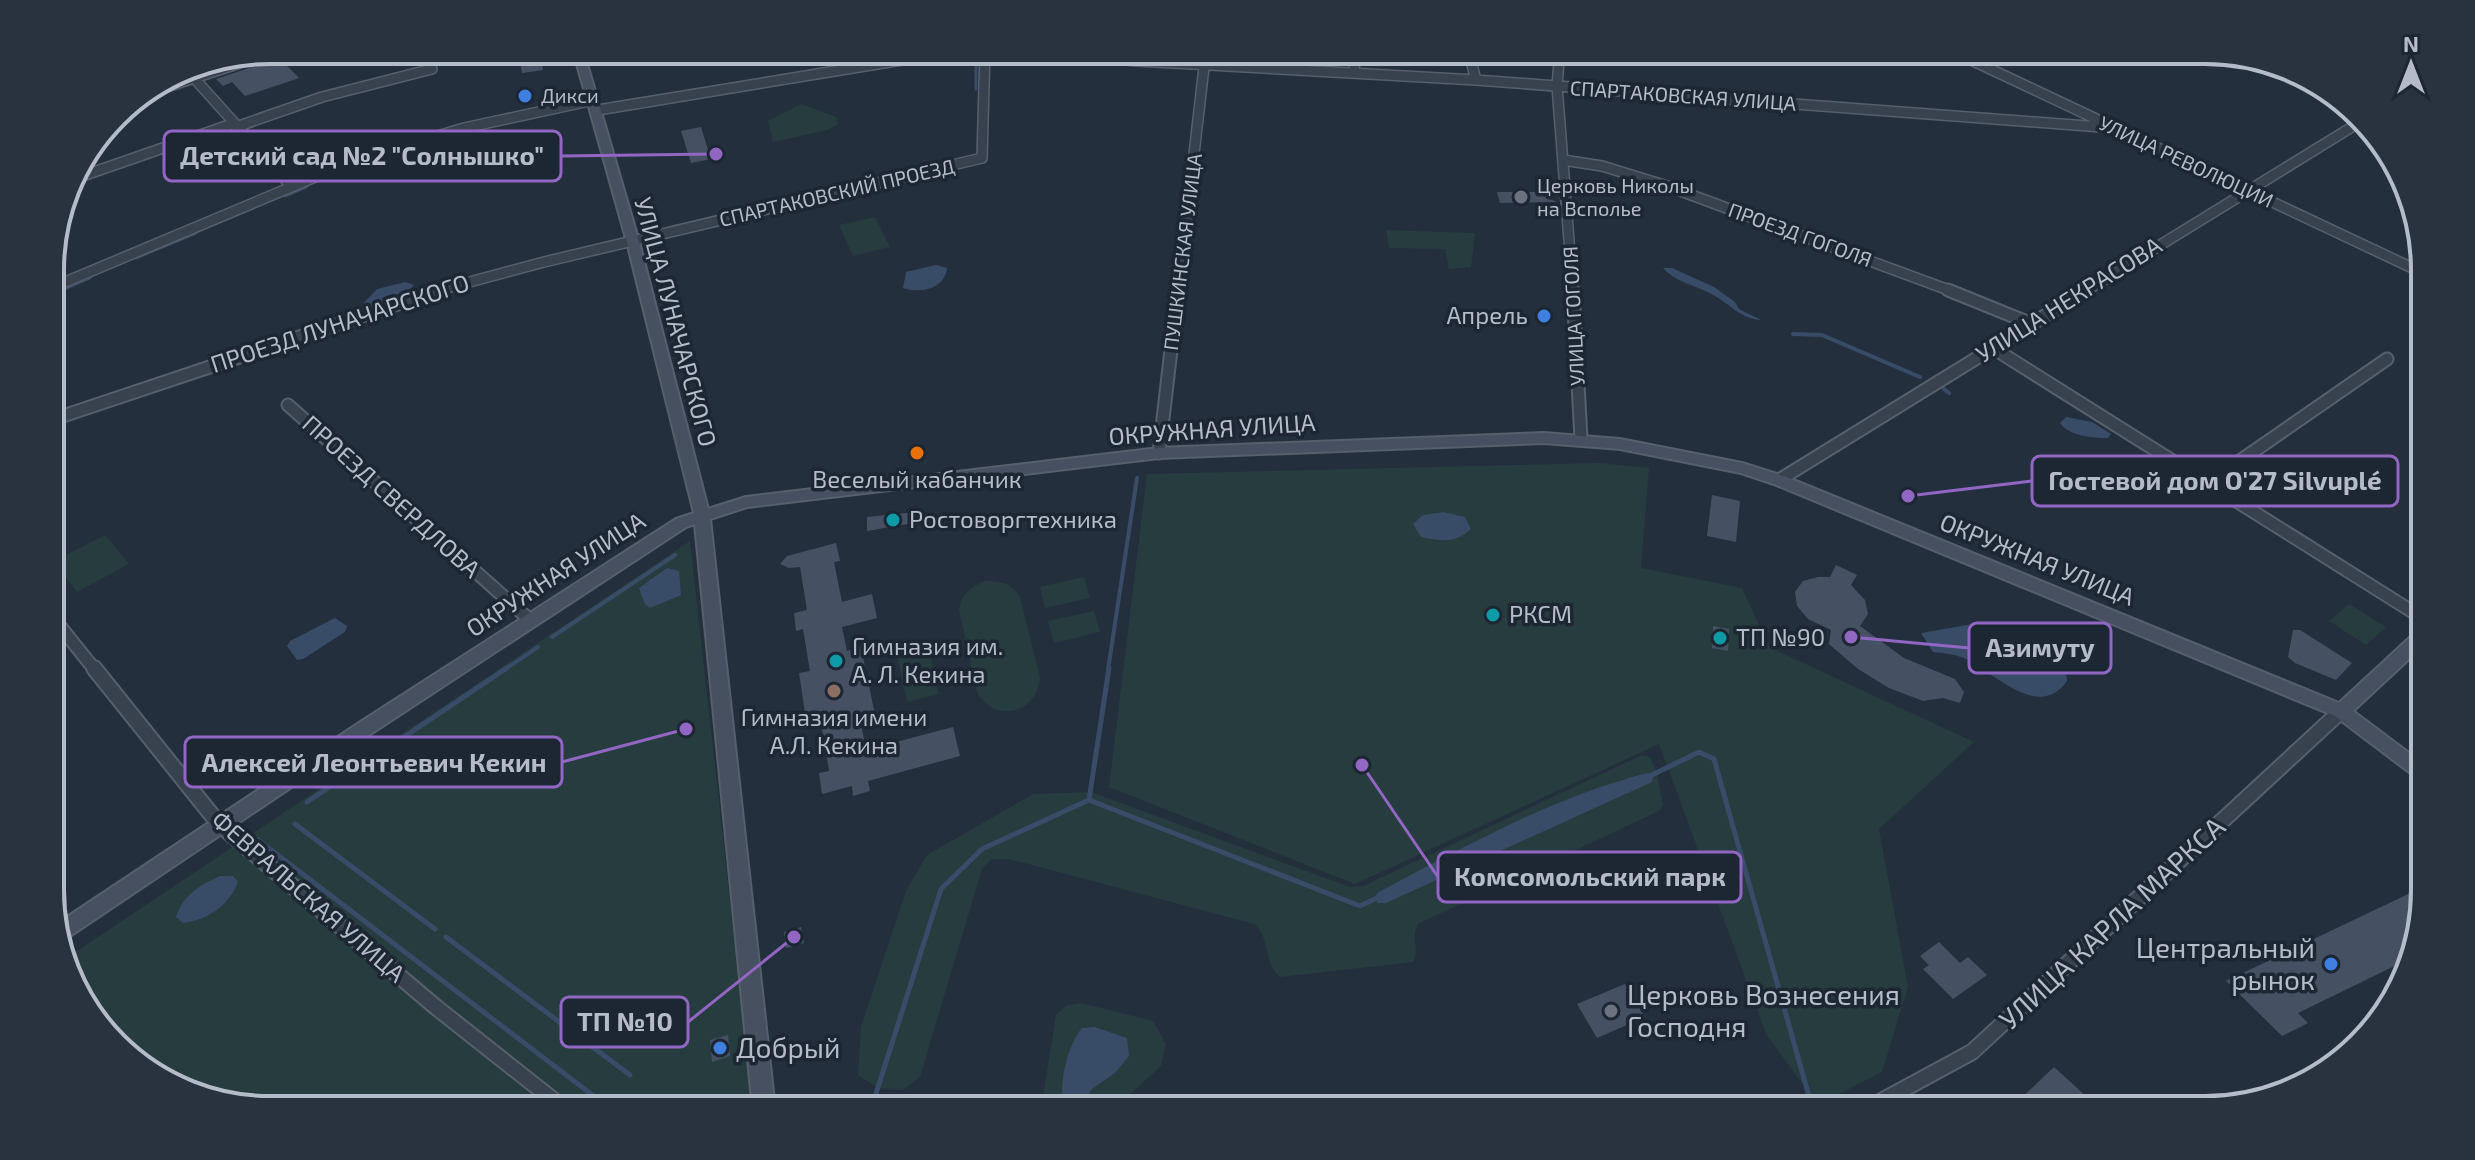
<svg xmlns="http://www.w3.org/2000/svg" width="2475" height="1160" font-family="'Exo 2',sans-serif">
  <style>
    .green { fill: #263c3f }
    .water { fill: #394c67 }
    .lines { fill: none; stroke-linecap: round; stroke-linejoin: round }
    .stream-far2 { stroke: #394c67; stroke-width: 3 }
    .stream-far1 { stroke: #394c67; stroke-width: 4 }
    .stream { stroke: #394c67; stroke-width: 5 }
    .building { fill: #455162 }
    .street-far2-casing { stroke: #565f6c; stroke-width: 12 }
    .street-far1-casing { stroke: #565f6c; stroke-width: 15 }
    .street-casing { stroke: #565f6c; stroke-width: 18 }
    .secondary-casing { stroke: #565f6c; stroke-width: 4 }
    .street-far2 { stroke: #38414e; stroke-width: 9 }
    .street-far1 { stroke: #38414e; stroke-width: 11 }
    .street { stroke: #38414e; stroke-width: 14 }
    .secondary { fill: #465061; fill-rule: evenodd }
    .shop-dot { fill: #3f7fe0; stroke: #1d2633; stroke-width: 3 }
    .worship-dot { fill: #6b7280; stroke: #1d2633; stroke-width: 3 }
    .food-dot { fill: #e8710a; stroke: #1d2633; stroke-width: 3 }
    .culture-dot { fill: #0f9aa8; stroke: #1d2633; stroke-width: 3 }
    .education-dot { fill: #8d6e63; stroke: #1d2633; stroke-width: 3 }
    .labels { text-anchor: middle; stroke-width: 7; stroke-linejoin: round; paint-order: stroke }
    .far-poi-label { font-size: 20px; fill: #b4bcc9; stroke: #1d2633; text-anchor: start }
    .far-street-label { font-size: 20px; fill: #b4bcc9; stroke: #1d2633 }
    .street-label { font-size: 24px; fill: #b4bcc9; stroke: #1d2633 }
    .poi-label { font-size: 24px; fill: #b4bcc9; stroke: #1d2633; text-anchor: start }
    .near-street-label { font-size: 28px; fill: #b4bcc9; stroke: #1d2633 }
    .near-poi-label { font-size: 28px; fill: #b4bcc9; stroke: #1d2633; text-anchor: start }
    .rim { fill: none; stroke: #b4bcc9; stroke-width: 4 }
    .leader { fill: none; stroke: #9266c3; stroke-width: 3 }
    .callout-dot { fill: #9266c3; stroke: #1d2633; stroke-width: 3 }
    .callout { fill: #1d2633; stroke: #9266c3; stroke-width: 3 }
    .callout-label { font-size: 26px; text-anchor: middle; font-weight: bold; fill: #b4bcc9 }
  </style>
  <rect width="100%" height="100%" fill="#242f3e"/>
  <path class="green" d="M801 104 836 117 838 124 828 130 773 142 768 121Z
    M875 217 890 247 853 256 839 225Z
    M1386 230 1475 233 1471 267 1449 269 1445 249 1389 248Z
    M1600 463 1649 468 1641 568 1742 588 1769 647 1974 742 1879 829 1908 987 1882 1072 1818 1105 1766 1034 1659 744 1355 884 1109 787 1147 474Z
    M105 535 129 564 77 592 53 562Z
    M690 541 753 1110H509L477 1104 473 1110H270L186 1093 95 1023 68 957Z
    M1084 577 1090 598 1045 608 1040 587Z
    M985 581C1002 581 1011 583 1020 597L1040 678C1037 714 995 724 977 692L959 610C962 593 970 588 985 581Z
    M2349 604 2386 627 2366 645 2329 621Z
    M1094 611 1100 632 1054 643 1048 621Z
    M927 643 939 694 907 702 896 651Z
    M1642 755 1650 757 1657 773 1663 805 1659 811 1418 924C1410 936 1420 950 1413 962L1280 977C1263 963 1271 938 1254 924L1009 859H992L982 869 920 1077 903 1090 878 1088 858 1075 861 1027 906 891 927 855 1033 794 1091 792 1350 887 1363 886Z
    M1081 1003 1153 1021 1166 1044 1161 1066 1113 1110H1081L1092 1089 1115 1073 1061 1096 1063 1110H1041L1056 1015 1067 1005Z"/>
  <path class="water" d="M936 265 947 268C945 289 920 294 903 288L906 272Z
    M1663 268H1672L1714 287 1735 302 1739 309 1761 320C1741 319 1731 305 1715 296 1699 286 1676 283 1663 268Z
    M405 282 414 285 405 295 369 307 363 304 377 289Z
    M2066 417 2092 422 2111 434 2108 438C2092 438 2069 436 2060 423Z
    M1443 512 1465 517 1471 529C1455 544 1441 541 1421 537L1413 524 1423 515Z
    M667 568 679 571 681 595 650 608 645 604 639 588Z
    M335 618 347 626 345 632 303 659 297 660 287 646 290 641Z
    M1973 624 1998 629V632L2019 640 2021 634C2044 641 2066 655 2067 681 2038 722 1993 671 1964 658 1954 654 1943 653 1933 652L1921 633Z
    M1647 773 1653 774 1652 782 1386 903H1378L1375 899 1377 893C1464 847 1551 798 1647 773Z
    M220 876H233L238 882C229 906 207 920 183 923L176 917C183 895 200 885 220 876Z
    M1095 1027 1127 1038 1129 1056 1115 1073 1092 1089 1081 1110H1063C1059 1086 1066 1047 1082 1028Z"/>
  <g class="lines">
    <path class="stream-far2" d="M976 54V89
      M353 169 411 150
      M285 196 306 187
      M136 258 196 233
      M58 292 90 278"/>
    <path class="stream-far1" d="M51 295 62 290
      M1793 334 1822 335 1920 377
      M1944 389 1949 393
      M552 637 675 555
      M504 670 538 647
      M1108 670 1137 478"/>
    <path class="stream" d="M1109 668 1089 800 1360 906 1379 897
      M1650 776 1699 752 1714 759 1812 1107
      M307 802 507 668
      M295 824 435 929
      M258 840 612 1110
      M446 937 630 1075
      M873 1103 941 889 982 849 1089 800"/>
  </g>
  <path class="building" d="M540 51 543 70 522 73 519 54Z
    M279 58 299 78 245 96 232 82 223 86 216 79Z
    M701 127 711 159 691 163 681 131Z
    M1497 192H1534L1557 202 1500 203Z
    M1712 495 1740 501 1736 542 1707 536Z
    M917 512 919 522 867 531V517Z
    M836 543 840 561 834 562 842 602 872 594 877 618 842 627 847 651 861 647 875 715 860 719 866 750 953 727 960 756 868 781 870 791 853 796 852 786 822 794 819 773 829 771 821 723 807 726 799 673 810 671 803 629 796 631 794 613 807 610 800 567 789 568 780 564 787 556Z
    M1836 565 1857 575 1851 585 1865 600 1868 614 1860 626 1904 658 1955 679 1964 692 1960 703 1943 698 1923 701 1889 688 1858 669 1829 644 1831 630 1808 619 1797 606 1795 592 1803 581 1818 577H1830Z
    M1713 626 1729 629 1728 651 1712 648Z
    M2293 630H2300L2352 663 2336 680 2295 663 2288 657Z
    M2425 886 2411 958 2298 1013 2308 1023 2282 1036 2226 981Z
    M801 927 804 943 786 948 784 932Z
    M1939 942 1960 963 1968 957 1987 975 1953 999 1923 969 1929 965 1920 956Z
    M1625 984 1645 1017 1597 1038 1577 1004Z
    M728 1035 730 1056 712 1062 710 1040Z
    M2054 1067 2088 1098 2076 1110H2009Z"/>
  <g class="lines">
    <g class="street-far2-casing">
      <path id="street-far2" d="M1013 50 1137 61 1476 80 2114 128
        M1468 50 1476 80
        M1560 50 1557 86 1573 292
        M1784 50H1803
        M1950 50 2423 273
        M185 68 291 186
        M1354 71 1356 50
        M139 96 280 50
        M598 110 963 50
        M236 127 322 97 432 69
        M1563 160 1602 166 1667 186 1954 292
        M71 180 232 124
        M51 288 351 162 464 128 594 100
        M432 292 544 262 982 158 985 50
        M1178 292 1206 50
        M2084 292 2360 122"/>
    </g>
    <g class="street-far1-casing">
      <path id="street-far1" d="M1573 290 1581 439
        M1948 290 2032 324
        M1993 348 2424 619
        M288 405 530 620
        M51 420 440 290
        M1159 453 1178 290
        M1779 480 2087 290
        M2208 483 2387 359
        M51 615 95 670"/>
    </g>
    <g class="street-casing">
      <path id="street" d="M94 668 219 824 437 1008 566 1110
        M1865 1110 1972 1052 2341 711"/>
    </g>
    <g class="secondary-casing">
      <path id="secondary" d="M573 50H583L639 242 708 509 746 497 1159 448 1544 433 1620 439 1742 463 1784 476 2339 703 2418 630 2424 629V645L2353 711 2425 765V784L2335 716 1774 484 1741 473 1620 449 1544 443 1159 458 747 507 710 519 775 1110H753L695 524 686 527 375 731 61 942 55 925 362 721 676 519 694 513 627 242Z"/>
    </g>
    <use href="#street-far2" class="street-far2"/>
    <use href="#street-far1" class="street-far1"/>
    <use href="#street" class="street"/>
    <use href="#secondary" class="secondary"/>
  </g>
  <g class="shop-dot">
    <circle cx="525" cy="96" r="8"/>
    <circle cx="1544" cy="316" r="8"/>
    <circle cx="2331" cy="964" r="8"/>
    <circle cx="720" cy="1048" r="8"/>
  </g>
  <g class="worship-dot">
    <circle cx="1521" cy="197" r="8"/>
    <circle cx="1611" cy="1011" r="8"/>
  </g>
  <circle class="food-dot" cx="917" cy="453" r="8"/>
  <g class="culture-dot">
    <circle cx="893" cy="520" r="8"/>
    <circle cx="1493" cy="615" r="8"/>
    <circle cx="1720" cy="638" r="8"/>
    <circle cx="836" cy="661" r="8"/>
  </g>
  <circle class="education-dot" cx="834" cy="691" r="8"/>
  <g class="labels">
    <g class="far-poi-label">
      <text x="541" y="103">Дикси</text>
      <text x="1537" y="193">Церковь Николы<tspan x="1537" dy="23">на Всполье</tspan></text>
    </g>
    <g class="far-street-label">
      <text transform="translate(1683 96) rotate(4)" y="7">СПАРТАКОВСКАЯ УЛИЦА</text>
      <text transform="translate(2186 162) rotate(25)" y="7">УЛИЦА РЕВОЛЮЦИИ</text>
      <text transform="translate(837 193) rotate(-13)" y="7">СПАРТАКОВСКИЙ ПРОЕЗД</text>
      <text transform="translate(1800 235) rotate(20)" y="7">ПРОЕЗД ГОГОЛЯ</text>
      <text transform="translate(1183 252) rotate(-83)" y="7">ПУШКИНСКАЯ УЛИЦА</text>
      <text transform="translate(1574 316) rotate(-93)" y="7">УЛИЦА ГОГОЛЯ</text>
    </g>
    <g class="street-label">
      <text transform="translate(2069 300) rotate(-32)" y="8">УЛИЦА НЕКРАСОВА</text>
      <text transform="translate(675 322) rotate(75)" y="8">УЛИЦА ЛУНАЧАРСКОГО</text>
      <text transform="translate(340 324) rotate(-18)" y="8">ПРОЕЗД ЛУНАЧАРСКОГО</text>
      <text transform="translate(1212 430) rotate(-4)" y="8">ОКРУЖНАЯ УЛИЦА</text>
      <text transform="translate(391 497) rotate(42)" y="8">ПРОЕЗД СВЕРДЛОВА</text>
      <text transform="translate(2037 560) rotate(22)" y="8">ОКРУЖНАЯ УЛИЦА</text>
      <text transform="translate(556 575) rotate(-33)" y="8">ОКРУЖНАЯ УЛИЦА</text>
      <text transform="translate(308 897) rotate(41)" y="8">ФЕВРАЛЬСКАЯ УЛИЦА</text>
    </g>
    <g class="poi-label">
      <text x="1528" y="324" text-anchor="end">Апрель</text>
      <text x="917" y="488" text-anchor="middle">Веселый кабанчик</text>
      <text x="909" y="528">Ростоворгтехника</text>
      <text x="1509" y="623">РКСМ</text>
      <text x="1736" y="646">ТП №90</text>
      <text x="852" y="655">Гимназия им.<tspan x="852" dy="28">А. Л. Кекина</tspan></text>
      <text x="834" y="726" text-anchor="middle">Гимназия имени<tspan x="834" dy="28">А.Л. Кекина</tspan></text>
    </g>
    <g class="near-street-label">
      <text transform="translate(2112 923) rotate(-43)" y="10">УЛИЦА КАРЛА МАРКСА</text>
    </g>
    <g class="near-poi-label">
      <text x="2315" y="958" text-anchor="end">Центральный<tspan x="2315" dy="32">рынок</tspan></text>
      <text x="1627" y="1005">Церковь Вознесения<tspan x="1627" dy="32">Господня</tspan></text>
      <text x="736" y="1058">Добрый</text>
    </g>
  </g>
  <path d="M0 0H2475V1160H0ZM270 64H2205A206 206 0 0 1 2411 270V890A206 206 0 0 1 2205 1096H270A206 206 0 0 1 64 890V270A206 206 0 0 1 270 64Z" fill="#29323f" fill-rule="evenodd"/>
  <path class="rim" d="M270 64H2205A206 206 0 0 1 2411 270V890A206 206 0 0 1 2205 1096H270A206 206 0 0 1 64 890V270A206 206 0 0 1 270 64Z"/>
  <path class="leader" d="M716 154L561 156M1908 496L2032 481M1851 637L1969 648M686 729L562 762M1362 765L1438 877M794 937L688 1022"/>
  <g class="callout-dot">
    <circle cx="716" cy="154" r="8"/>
    <circle cx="1908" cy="496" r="8"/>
    <circle cx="1851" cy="637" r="8"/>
    <circle cx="686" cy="729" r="8"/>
    <circle cx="1362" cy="765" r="8"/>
    <circle cx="794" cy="937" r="8"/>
  </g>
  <g class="callout">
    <rect x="164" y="131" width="397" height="50" rx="8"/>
    <rect x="2032" y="456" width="366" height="50" rx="8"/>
    <rect x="1969" y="623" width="142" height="50" rx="8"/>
    <rect x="185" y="737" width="377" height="50" rx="8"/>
    <rect x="1438" y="852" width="303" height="50" rx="8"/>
    <rect x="561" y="997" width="127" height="50" rx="8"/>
  </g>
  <g class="callout-label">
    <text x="362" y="165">Детский сад №2 "Солнышко"</text>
    <text x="2215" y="490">Гостевой дом O'27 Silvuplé</text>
    <text x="2040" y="657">Азимуту</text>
    <text x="374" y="772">Алексей Леонтьевич Кекин</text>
    <text x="1590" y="886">Комсомольский парк</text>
    <text x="625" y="1031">ТП №10</text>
  </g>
  <g transform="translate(2411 64)" stroke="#1d2633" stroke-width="6" paint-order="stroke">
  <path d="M0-6L14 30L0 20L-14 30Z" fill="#b4bcc9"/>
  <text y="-12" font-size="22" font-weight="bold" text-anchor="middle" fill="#b4bcc9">N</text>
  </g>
</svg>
